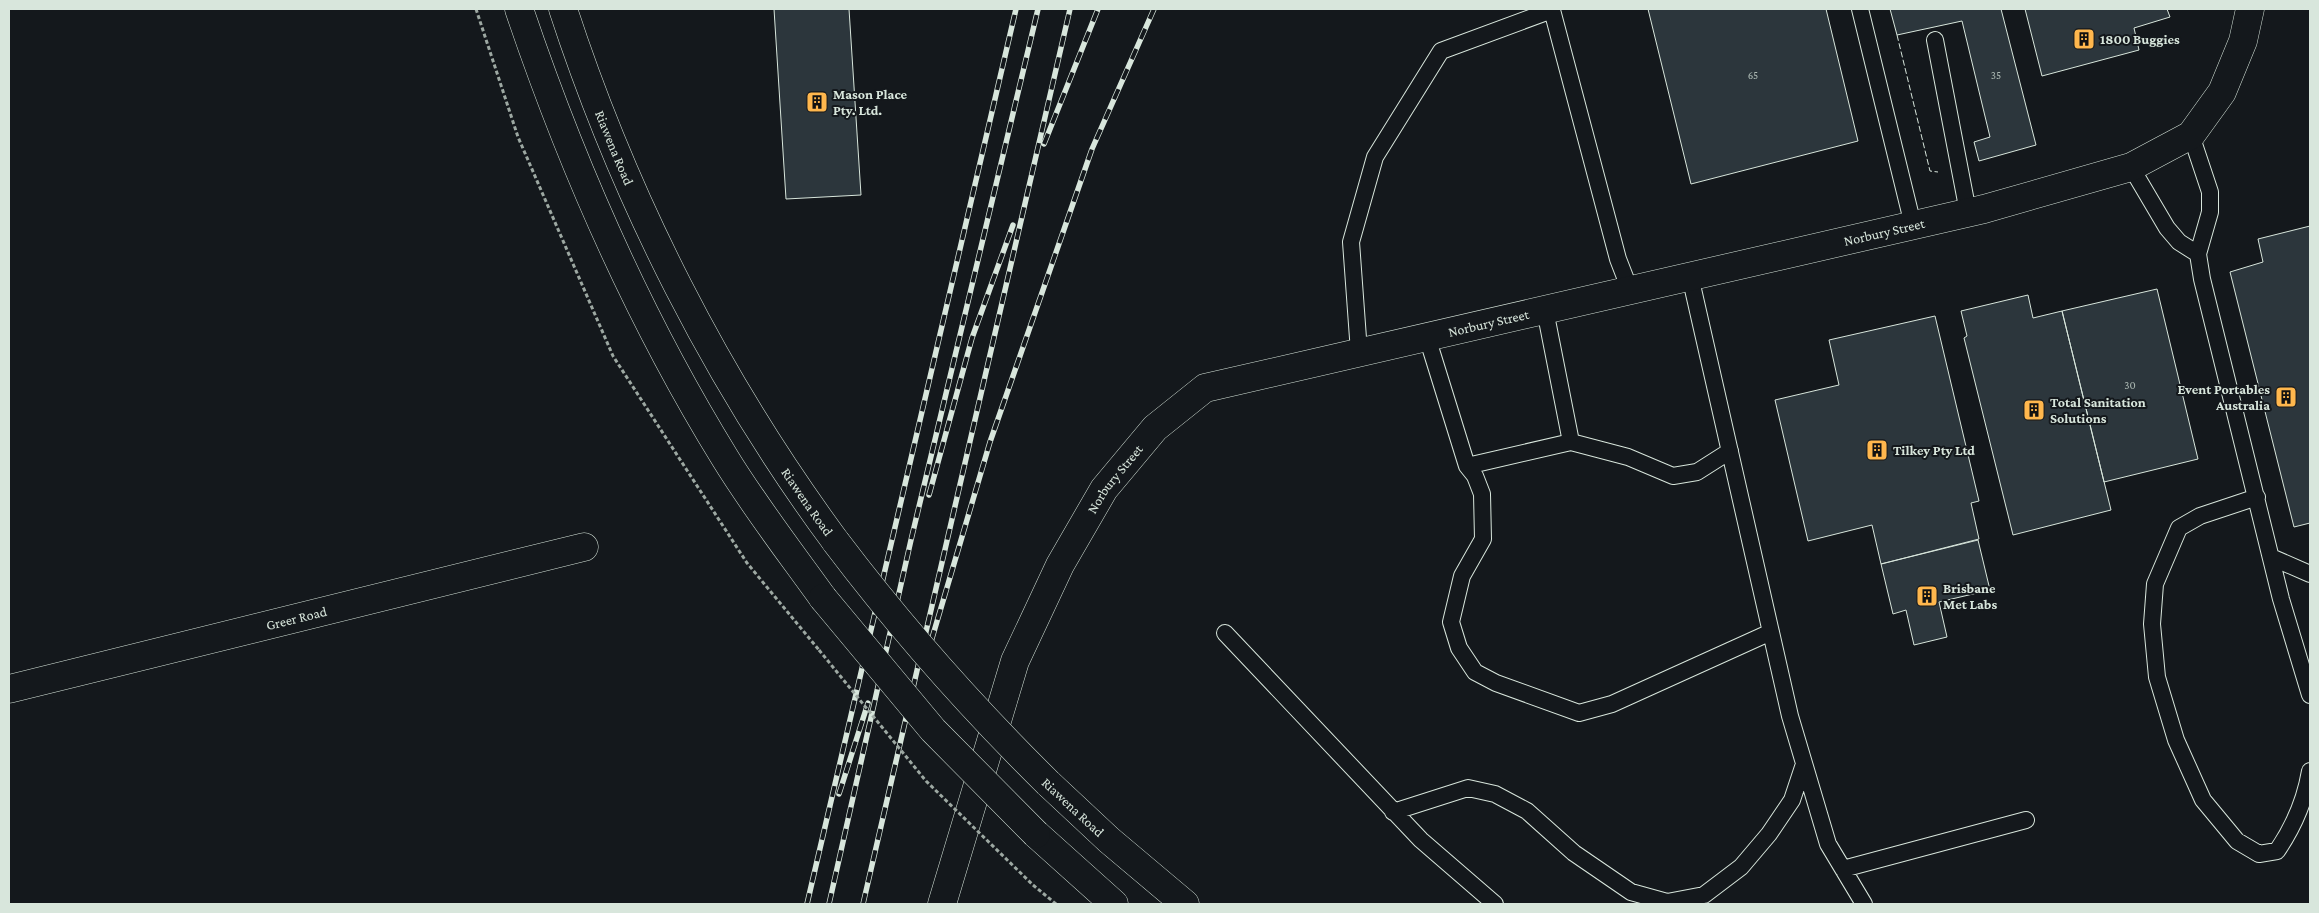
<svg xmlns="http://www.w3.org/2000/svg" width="2319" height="913" font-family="'Crimson Pro',serif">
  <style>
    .building { fill: #2c363c; stroke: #d8e6dc }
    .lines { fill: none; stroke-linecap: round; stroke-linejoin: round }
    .lane-casing { stroke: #d8e6dc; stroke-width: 18 }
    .street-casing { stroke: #d8e6dc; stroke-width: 29 }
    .secondary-casing { stroke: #d8e6dc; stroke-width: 29 }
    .highway-casing { stroke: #d8e6dc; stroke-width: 29 }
    .path { stroke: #9da8a2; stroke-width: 3; stroke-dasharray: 4 2.5; stroke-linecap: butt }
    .lane { stroke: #14181c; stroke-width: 16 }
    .street { stroke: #14181c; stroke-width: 28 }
    .secondary { stroke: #14181c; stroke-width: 28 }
    .highway { stroke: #14181c; stroke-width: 28 }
    .rail-casing { stroke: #d8e6dc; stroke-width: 5.5 }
    .rail { stroke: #14181c; stroke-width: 4; stroke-dasharray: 11; stroke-linecap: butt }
    .highway-bridge-casing { stroke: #d8e6dc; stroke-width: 29; stroke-linecap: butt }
    .path-bridge { stroke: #9da8a2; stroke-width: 3; stroke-dasharray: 4 2.5; stroke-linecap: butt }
    .highway-bridge { stroke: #14181c; stroke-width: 28 }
    .fence { stroke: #d8e6dc; stroke-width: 1; stroke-dasharray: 6 2.5; stroke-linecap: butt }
    .labels { text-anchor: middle; stroke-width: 4; stroke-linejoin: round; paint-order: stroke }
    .number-label { font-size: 11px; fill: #adbab4 }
    .poi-label { font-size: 14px; font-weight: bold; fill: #d8e6dc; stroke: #14181c; text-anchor: start }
    .street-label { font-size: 14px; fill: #d8e6dc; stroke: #14181c }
  </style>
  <rect width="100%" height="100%" fill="#14181c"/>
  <path class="building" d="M774 9H849L861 195 786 199Z
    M1648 9H1826L1858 141 1691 184Z
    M1890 9H2001L2036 145 1979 161 1974 142 1990 137 1962 21 1897 35Z
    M2025 9H2167L2170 17 2134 28 2139 50 2042 76Z
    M2310 226V523L2294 527 2230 272 2263 262 2258 239Z
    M2157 289 2198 459 2104 482 2062 311Z
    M2028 295 2033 318 2062 311 2111 510 2013 535 1964 338 1967 336 1961 311Z
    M1935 316 1979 501 1971 503 1979 539 1881 564 1872 525 1808 541 1775 400 1839 385 1829 340Z
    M1978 540 1990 590 1939 602 1947 637 1914 645 1906 610 1893 614 1881 564Z"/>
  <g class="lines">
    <g class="lane-casing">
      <path id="lane" d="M1860 9 1913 225
        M1935 40 1968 212
        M2191 135 2210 192V212L2198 254 2202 279 2281 599 2310 695
        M2131 167 2167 228 2179 242 2198 254
        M1690 276 1790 716 1828 844 1864 904
        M1545 310 1571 442
        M1427 337 1467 466 1475 476 1482 494 1483 539 1462 576 1451 622 1459 648 1475 672 1496 683 1579 713 1612 704 1771 632
        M1359 352 1351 242 1375 157 1441 51 1552 10 1618 259 1630 290
        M1467 466 1571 442 1628 457 1673 476 1697 472 1730 451
        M2257 497 2200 516 2179 528 2155 584 2152 624 2157 677 2176 740 2203 800 2237 841 2259 854 2277 851C2294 826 2305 801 2310 771
        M2271 557 2310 574
        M1225 633 1421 840 1495 904
        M1393 812 1468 788 1495 794 1527 811 1574 853 1631 892 1667 902 1704 895 1741 867 1769 834 1792 800 1804 764
        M1843 869 2026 820"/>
    </g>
    <g class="street-casing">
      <g id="street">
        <path id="s1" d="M9 689 584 547"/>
      </g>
    </g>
    <g class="secondary-casing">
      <g id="secondary">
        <path id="s2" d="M942 904 1015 661 1060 565 1104 489 1155 428 1205 388 1984 209 2131 167 2191 135 2222 92 2243 41 2250 9"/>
      </g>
    </g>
    <g class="highway-casing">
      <g id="highway">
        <path d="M519 9C572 166 638 317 725 458 755 507 790 552 823 598"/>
        <path id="s3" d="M563 9C625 199 717 381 836 542"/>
        <path d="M1048 783 1109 840 1185 904"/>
        <path d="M1036 834 1114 904"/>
      </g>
    </g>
    <path class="path" d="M476 9 518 137 613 356 747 563 819 650
      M1033 885 1056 904"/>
    <use href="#lane" class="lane"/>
    <use href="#street" class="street"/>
    <use href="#secondary" class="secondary"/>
    <use href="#highway" class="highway"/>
    <g class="rail-casing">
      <path id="rail" d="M1044 144 1098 9
        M929 495 972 338 1013 225
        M925 662 990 442 1092 149 1154 9
        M839 794 868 703
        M807 904 1016 9
        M829 904 911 540 1038 9
        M863 904 1070 9"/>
    </g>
    <use href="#rail" class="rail"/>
    <g class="highway-bridge-casing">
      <path id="highway-bridge" d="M836 542C901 628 971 707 1048 783
        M823 598 933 730 1036 834"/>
    </g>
    <path class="path-bridge" d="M819 650 926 781 1033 885"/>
    <use href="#highway-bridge" class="highway-bridge"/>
    <path class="fence" d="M1897 35 1930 171 1938 172"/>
  </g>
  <defs>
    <g id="building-square" transform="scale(1.125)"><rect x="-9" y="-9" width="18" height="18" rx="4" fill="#ffb74d" stroke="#14181c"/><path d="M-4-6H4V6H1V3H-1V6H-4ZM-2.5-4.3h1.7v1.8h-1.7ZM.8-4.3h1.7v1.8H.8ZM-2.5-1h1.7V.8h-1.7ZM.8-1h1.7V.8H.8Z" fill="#111"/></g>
  </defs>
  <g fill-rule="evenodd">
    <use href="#building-square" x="2084" y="39"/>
    <use href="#building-square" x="817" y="102"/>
    <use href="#building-square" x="2286" y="397"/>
    <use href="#building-square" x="2034" y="410"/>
    <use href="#building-square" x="1877" y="450"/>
    <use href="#building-square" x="1927" y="596"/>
  </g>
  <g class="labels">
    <g class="number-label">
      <text x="1753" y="79">65</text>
      <text x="1996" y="79">35</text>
      <text x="2130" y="389">30</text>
    </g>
    <g class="poi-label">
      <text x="2100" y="44">1800 Buggies</text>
      <text x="833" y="99">Mason Place<tspan x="833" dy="16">Pty. Ltd.</tspan></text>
      <text x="2270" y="394" text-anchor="end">Event Portables<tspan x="2270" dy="16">Australia</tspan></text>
      <text x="2050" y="407">Total Sanitation<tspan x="2050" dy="16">Solutions</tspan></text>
      <text x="1893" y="455">Tilkey Pty Ltd</text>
      <text x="1943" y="593">Brisbane<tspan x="1943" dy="16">Met Labs</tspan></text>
    </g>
    <g class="street-label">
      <text dy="5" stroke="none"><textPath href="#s3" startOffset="148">Riawena Road</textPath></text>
      <text dy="5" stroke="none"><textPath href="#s2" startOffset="1288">Norbury Street</textPath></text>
      <text dy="5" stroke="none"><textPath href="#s2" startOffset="882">Norbury Street</textPath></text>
      <text dy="5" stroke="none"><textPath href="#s2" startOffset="462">Norbury Street</textPath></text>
      <text dy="5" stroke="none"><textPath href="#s3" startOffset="552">Riawena Road</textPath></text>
      <text dy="5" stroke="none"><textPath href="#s1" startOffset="296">Greer Road</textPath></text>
      <text transform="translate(1073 807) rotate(43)" y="5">Riawena Road</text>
    </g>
  </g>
  <rect width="2319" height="913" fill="none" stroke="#d8e6dc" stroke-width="20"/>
</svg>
